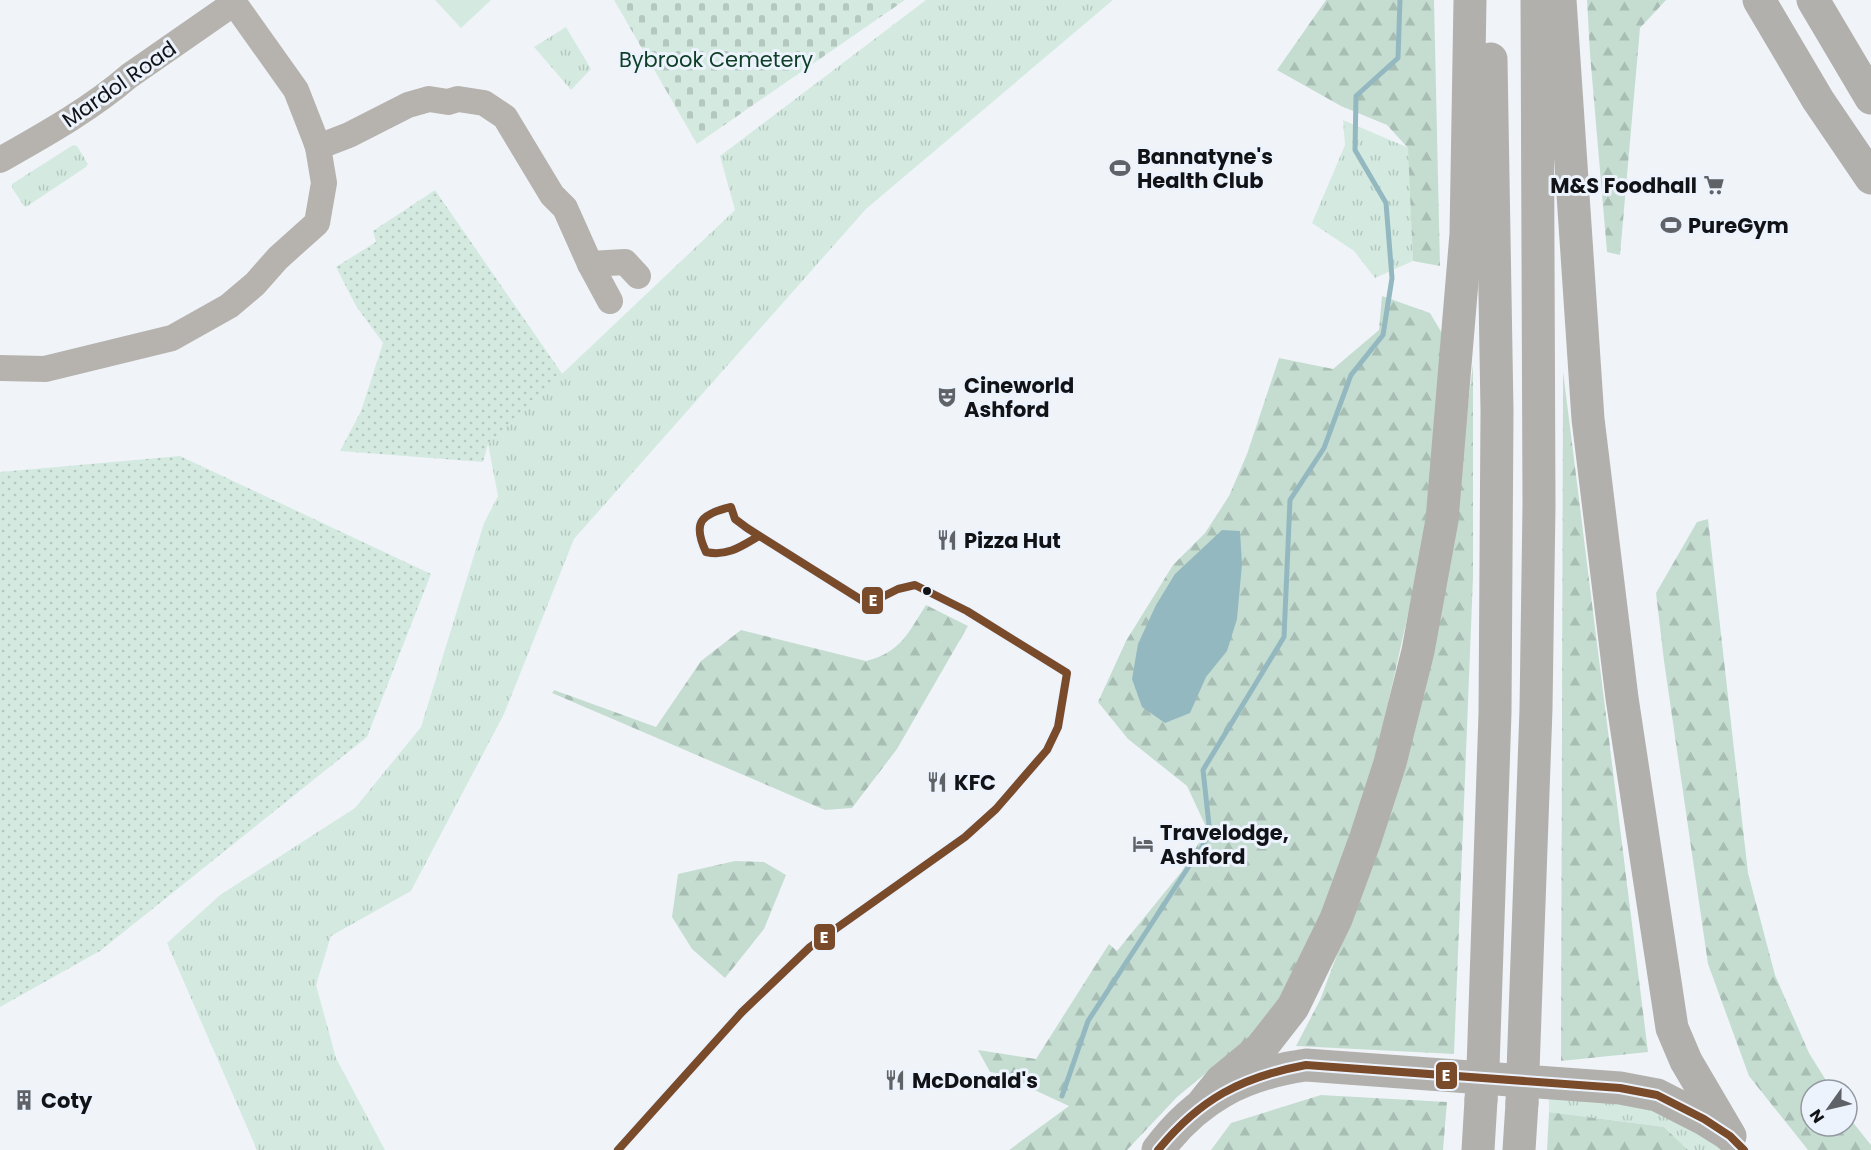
<svg xmlns="http://www.w3.org/2000/svg" width="1871" height="1150" viewBox="0 0 1871 1150" font-family="Poppins,sans-serif">
<style>
.grass{fill:url(#grass-tufts)}
.forest{fill:url(#forest-firs)}
.cemetery{fill:url(#cemetery-stones)}
.park{fill:url(#park-dots)}
.garden{fill:#d4eae0}
.water{fill:#94b8c0}
.lines{fill:none;stroke-linecap:round;stroke-linejoin:round}
.stream{stroke:#94b8c0;stroke-width:5}
.minor{stroke:#b6b3af;stroke-width:26}
.highway{stroke:#b2b0ad;stroke-width:33}
.highway-bridge{stroke:#b2b0ad;stroke-width:33}
.bus-1-casing{stroke:#ecf3fd;stroke-width:12}
.bus-1{stroke:#7a4b2a;stroke-width:8}
.bus-dot{fill:#111317;stroke:#ecf3fd;stroke-width:2}
.labels{text-anchor:middle;dominant-baseline:central;stroke-width:6;stroke-linejoin:round;paint-order:stroke}
.park-label{font-size:21px;fill:#0d3e26;stroke:#ecf3fd}
.street-label{font-size:21px;fill:#111317;stroke:#ecf3fd}
.poi-label{font-size:21px;font-weight:bold;fill:#111317;stroke:#ecf3fd;text-anchor:start}
.line-badge{stroke:#ecf3fd;stroke-width:2}
.badge-label{font-size:16px;text-anchor:middle;font-weight:bold;fill:#fff}
</style>
<defs>
<pattern id="grass-tufts" width="24" height="20" patternUnits="userSpaceOnUse" patternTransform="scale(1.5)"><rect width="24" height="20" fill="#d4eae0"/><path d="M3 7l-1-3M5 7V3M7 7l1-3M15 17l-1-3M17 17v-4M19 17l1-3" fill="none" stroke="#b5c8bf"/></pattern>
<pattern id="forest-firs" width="22" height="20" patternUnits="userSpaceOnUse" patternTransform="scale(1.5)"><rect width="22" height="20" fill="#c5ddd1"/><path d="M5 1l3.5 6h-7zM16 11l3.5 6h-7z" fill="#a8bdb3"/></pattern>
<pattern id="cemetery-stones" width="16" height="16" patternUnits="userSpaceOnUse" patternTransform="scale(1.5)"><rect width="16" height="16" fill="#d4eae0"/><path d="M2 7V4a2 2 0 0 1 4 0v3zM10 15v-3a2 2 0 0 1 4 0v3z" fill="#b5c8bf"/></pattern>
<pattern id="park-dots" width="8" height="8" patternUnits="userSpaceOnUse" patternTransform="scale(1.5)"><rect width="8" height="8" fill="#d4eae0"/><path d="M2 2h.1M6 6h.1" fill="none" stroke="#b5c8bf" stroke-width="1.8" stroke-linecap="round"/></pattern>
</defs>
<rect width="100%" height="100%" fill="#f0f4f9"/>
<g class="grass">
<polygon points="926,0 1113,0 866,209 574,539 504,714 411,891 331,936 316,985 336,1058 385,1150 257,1150 167,943 220,895 355,808 421,727 484,523 498,496 488,444 735,210 720,156"/>
<polygon points="566,27 591,69 571,90 534,47"/>
<polygon points="1343,120 1409,148 1413,261 1375,278 1354,251 1312,223 1345,145"/>
<polygon points="73,145 77,146 88,164 86,167 26,207 24,206 12,188 12,184"/>
<path d="M1549 1099C1584 1100 1620 1100 1654 1111 1679 1119 1700 1135 1722 1150H1688L1664 1127 1549 1112Z"/>
</g>
<g class="forest">
<polygon points="1326,0 1434,0 1440,266 1413,261 1408,148 1387,125 1341,106 1277,70"/>
<polygon points="1587,0 1666,0 1640,28 1620,255 1607,252 1590,54"/>
<polygon points="1382,296 1430,313 1449,345 1430,516 1374,766 1331,892 1292,982 1261,1028 1177,1097 1127,1150 1009,1150 1069,1106 1030,1088 1013,1076 990,1072 978,1050 1036,1059 1109,944 1117,951 1182,871 1207,829 1187,786 1128,739 1098,702 1126,641 1173,565 1205,533 1229,496 1247,454 1279,358 1333,369 1379,330"/>
<polygon points="1473,364 1473,577 1454,1054 1296,1046 1320,1000 1387,822 1453,526"/>
<polygon points="1563,371 1648,1052 1561,1061"/>
<polygon points="1708,519 1748,873 1775,975 1809,1053 1832,1090 1811,1090 1811,1126 1847,1126 1847,1115 1871,1145 1871,1150 1808,1150 1749,1076 1708,964 1664,661 1656,593 1697,522"/>
<path d="M926 605 968 626 897 749 852 808 825 810 552 693 554 690 656 727 701 661 741 630 866 661C901 652 908 633 926 605Z"/>
<polygon points="735,861 764,862 786,875 764,929 725,978 692,949 672,917 678,874"/>
<polygon points="1321,1095 1447,1102 1443,1150 1211,1150 1231,1123"/>
<polygon points="1549,1112 1664,1127 1688,1150 1547,1150"/>
</g>
<polygon class="cemetery" points="614,0 905,0 697,144"/>
<g class="park">
<polygon points="435,190 563,375 488,444 483,462 340,451 361,411 383,343 356,306 336,267 376,242 373,231"/>
<polygon points="180,456 431,574 367,737 100,951 0,1007 0,472"/>
</g>
<polygon class="garden" points="435,0 491,0 461,28"/>
<polygon class="water" points="1222,530 1240,531 1242,564 1237,619 1227,651 1206,677 1190,713 1165,723 1142,707 1132,679 1138,644 1156,605 1175,574"/>
<g class="lines">
<polyline class="stream" points="1062,1096 1088,1021 1210,834 1203,770 1284,637 1290,500 1324,448 1351,375 1383,335 1392,278 1386,203 1355,150 1356,96 1398,58 1400,0"/>
<g class="minor">
<polyline points="318,147 349,135 408,105 429,99 448,102 458,99 484,103 505,117 552,195 565,208 590,264 610,301"/>
<path d="M0 160C44 135 91 109 129 76L234 3"/>
<polyline points="590,264 625,262 638,276"/>
<polyline points="0,368 45,369 172,338 229,306 255,284 278,258 317,223 324,183 318,147 314,136 296,90 232,0"/>
</g>
<g class="highway">
<polyline points="1560,0 1588,419 1622,698 1672,1028 1686,1061 1730,1136"/>
<polyline points="1759,0 1818,100 1871,178"/>
<polyline points="1813,0 1871,98"/>
<polyline points="1483,1068 1495,713 1497,411 1491,59"/>
<polyline points="1523,1071 1536,709 1539,505 1537,0"/>
<polyline points="1204,1102 1221,1081 1261,1048 1293,1007 1336,919 1365,840 1390,763 1418,651 1442,520 1466,234 1470,0"/>
<path d="M1158 1150C1197 1098 1242 1074 1306 1065L1620 1088 1657 1095 1704 1119 1728 1134"/>
<polyline points="1478,1150 1481,1100"/>
<polyline points="1519,1150 1522,1103"/>
</g>
<g class="highway-bridge">
<polyline points="1481,1100 1483,1068"/>
<polyline points="1522,1103 1523,1071"/>
</g>
<g class="bus-1-casing">
<g id="bus-1">
<path d="M618 1150 742 1012 810 947 965 837 996 809 1047 750 1058 727 1067 673 967 611 915 585 898 589 876 600 863 601 747 528 735 519 731 507C701 514 692 522 706 552 727 557 742 546 759 536"/>
<path d="M1158 1150C1200 1099 1241 1077 1306 1065L1620 1088 1657 1095 1704 1119 1730 1136 1744 1150"/>
</g>
</g>
<use href="#bus-1" class="bus-1"/>
</g>
<defs>
<g id="stadium-bare" transform="scale(1.62)"><path d="M0-5a6.5 5 0 1 0 0 10a6.5 5 0 1 0 0-10ZM-3.5-1.8h7v3.6h-7Z" fill="#5f6266" stroke="#ecf3fd" stroke-width="2.5" paint-order="stroke"/></g>
<g id="supermarket-bare" transform="scale(1.62)"><path d="M-6-5.5h2.5l.6 2H6L4.5 2H-2.5L-4.4-4H-6ZM-1.5 3.2a1.3 1.3 0 1 0 .1 0ZM3 3.2a1.3 1.3 0 1 0 .1 0Z" fill="#5f6266" stroke="#ecf3fd" stroke-width="2.5" paint-order="stroke"/></g>
<g id="theatre-bare" transform="scale(1.62)"><path d="M-5-5.5Q0-4 5-5.5V0Q5 5 0 6Q-5 5-5 0ZM-3.3-2.5H-1v1.5H-3.3ZM1-2.5H3.3v1.5H1ZM-2.8 1Q0 5.5 2.8 1Z" fill="#5f6266" stroke="#ecf3fd" stroke-width="2.5" paint-order="stroke"/></g>
<g id="restaurant-bare" transform="scale(1.62)"><path d="M-5-6h1v4h1v-4h1v4h1v-4h1v5L-1.5 .5V6h-2V.5L-5-1ZM5-6V6H3V1.5H1.5Q1.5-4 5-6Z" fill="#5f6266" stroke="#ecf3fd" stroke-width="2.5" paint-order="stroke"/></g>
<g id="hotel-bare" transform="scale(1.62)"><path d="M-6-4.5h1.5V1H6V5H4.5V3h-9V5H-6ZM-4 0a1.8 1.8 0 1 1 3.6 0ZM.5 0V-2.5h3Q6-2.5 6 0Z" fill="#5f6266" stroke="#ecf3fd" stroke-width="2.5" paint-order="stroke"/></g>
<g id="building-bare" transform="scale(1.62)"><path d="M-4-6H4V6H1V3H-1V6H-4ZM-2.5-4.3h1.7v1.8h-1.7ZM.8-4.3h1.7v1.8H.8ZM-2.5-1h1.7V.8h-1.7ZM.8-1h1.7V.8H.8Z" fill="#5f6266" stroke="#ecf3fd" stroke-width="2.5" paint-order="stroke"/></g>
</defs>
<g fill-rule="evenodd">
<use href="#stadium-bare" x="1120" y="168"/>
<use href="#supermarket-bare" x="1714" y="185"/>
<use href="#stadium-bare" x="1671" y="225"/>
<use href="#theatre-bare" x="947" y="397"/>
<use href="#restaurant-bare" x="947" y="540"/>
<use href="#restaurant-bare" x="937" y="782"/>
<use href="#hotel-bare" x="1143" y="844"/>
<use href="#restaurant-bare" x="895" y="1080"/>
<use href="#building-bare" x="24" y="1100"/>
</g>
<circle class="bus-dot" cx="927" cy="591" r="5"/>
<g class="labels">
<g class="park-label">
<text x="716" y="59">Bybrook Cemetery</text>
</g>
<g class="street-label">
<text transform="translate(119 84) rotate(-35)">Mardol Road</text>
</g>
<g class="poi-label">
<text x="1137" y="156">Bannatyne's<tspan x="1137" dy="24">Health Club</tspan></text>
<text x="1697" y="185" text-anchor="end">M&amp;S Foodhall</text>
<text x="1688" y="225">PureGym</text>
<text x="964" y="385">Cineworld<tspan x="964" dy="24">Ashford</tspan></text>
<text x="964" y="540">Pizza Hut</text>
<text x="954" y="782">KFC</text>
<text x="1160" y="832">Travelodge,<tspan x="1160" dy="24">Ashford</tspan></text>
<text x="912" y="1080">McDonald's</text>
<text x="41" y="1100">Coty</text>
</g>
</g>
<g class="line-badge">
<rect x="861" y="586" width="23" height="29" rx="6" fill="#7a4b2a"/>
<rect x="813" y="923" width="23" height="28" rx="6" fill="#7a4b2a"/>
<rect x="1435" y="1061" width="23" height="29" rx="6" fill="#7a4b2a"/>
</g>
<g class="badge-label">
<text x="873" y="606">E</text>
<text x="824" y="943">E</text>
<text x="1446" y="1081">E</text>
</g>
<g transform="translate(1829 1108) rotate(236)"><circle r="28" fill="#ecf3fd" stroke="#9499a1" stroke-width="1.5"/>
<path d="M0-4.5L10 22L0 15L-10 22Z" fill="#5f6266"/>
<text y="-9" font-size="16" font-weight="bold" text-anchor="middle" fill="#111317">N</text>
</g>
</svg>
